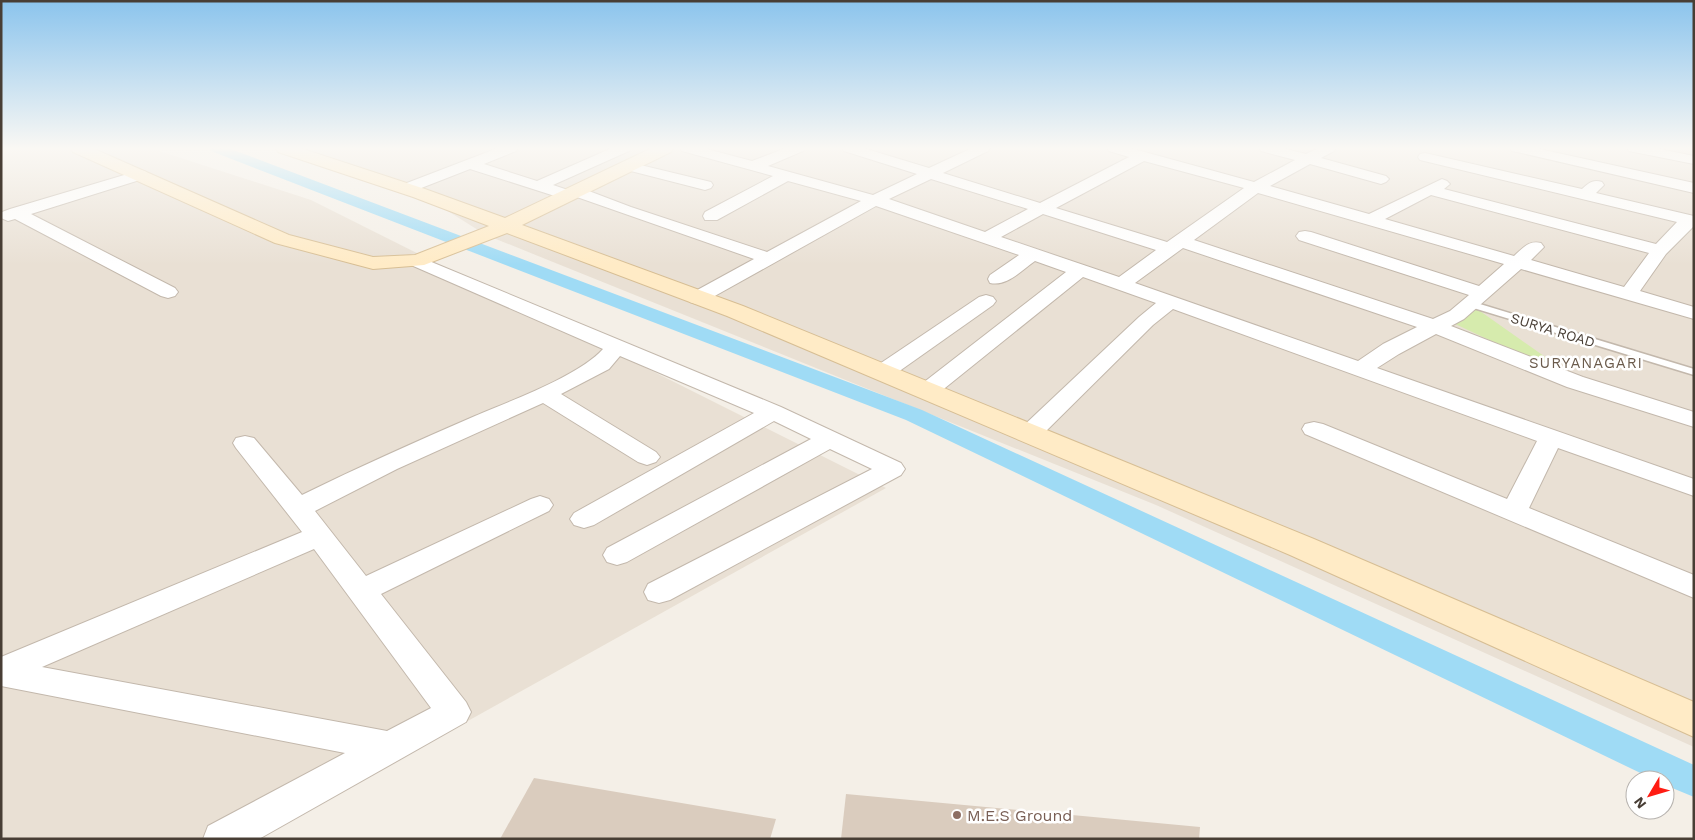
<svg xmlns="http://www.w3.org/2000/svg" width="1695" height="840" viewBox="0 0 1695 840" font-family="'Work Sans',sans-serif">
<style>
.residential{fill:#e9e0d4}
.green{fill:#d6ebad}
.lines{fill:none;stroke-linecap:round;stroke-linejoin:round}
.canal{fill:#9fdbf5;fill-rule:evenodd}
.building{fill:#daccbe}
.lane-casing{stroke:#c3b8ac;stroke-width:3}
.street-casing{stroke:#c3b8ac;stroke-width:2}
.secondary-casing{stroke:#d7be94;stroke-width:2}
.lane{fill:#fff;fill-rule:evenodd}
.street{fill:#fff;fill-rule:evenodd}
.secondary{fill:#ffebc6;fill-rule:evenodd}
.education-dot{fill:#8d6e63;stroke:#fff;stroke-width:2}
.labels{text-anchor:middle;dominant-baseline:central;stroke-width:5;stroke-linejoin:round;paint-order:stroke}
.street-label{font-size:14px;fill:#483e35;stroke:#fff}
.neighbourhood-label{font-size:15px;letter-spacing:1px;fill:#6b5b4c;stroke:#fff}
.near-education-label{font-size:16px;fill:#785e54;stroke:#fff;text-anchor:start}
</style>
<rect width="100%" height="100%" fill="#f4efe7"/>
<g class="residential">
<polygon points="1,148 150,148 311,200 886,488 256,839 1,839"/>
<polygon points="284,148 1694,148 1694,747 1156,505 486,235 419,193"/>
</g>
<polygon class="green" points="1470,304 1585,385 1453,323"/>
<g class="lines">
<polygon class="canal" points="209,148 228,148 922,410 1694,765 1694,797 1665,785 1665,780 1655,780 906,420 211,151"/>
</g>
<g class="building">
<polygon points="534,778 776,819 770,839 500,839"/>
<polygon points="846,794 1200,827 1199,839 841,839"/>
</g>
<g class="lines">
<g class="lane-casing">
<polygon id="lane" points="1470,301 1694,369 1694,375 1467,306 1465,304"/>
</g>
<g class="street-casing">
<g id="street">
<path d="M498 148H518L516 151 484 164 537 181 612 148H631L629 151 553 185 568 190 575 186 581 188 631 207 767 252 861 201 788 181 717 220H705L703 216 705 212 773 176 682 151 680 148H703L752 161 786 148H805L803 151 768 166 873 195 917 174 844 151 842 148H863L929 168 972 148H990L988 151 943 173 1040 203 1129 157 1109 151 1107 148H1130L1254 182 1295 160 1261 151 1259 148H1282L1306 154 1319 148H1336L1334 151 1321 158 1386 176 1389 179 1386 182 1381 184 1310 164 1270 186 1369 214 1442 179 1447 181 1450 184 1444 189 1656 244 1677 222 1420 160 1418 157 1420 154 1425 153 1582 189C1588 184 1592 179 1602 182L1604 185 1596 193 1694 216V226L1666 254 1640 291 1694 307V319L1521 269 1464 319 1451 326 1583 377 1694 412V427L1567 387 1436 334 1399 354 1377 368 1694 479V496L1558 448 1529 508 1694 575V598L1305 434 1302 429 1305 424 1314 422 1323 424 1507 499 1537 441 1173 309 1153 325 1038 439 1029 441 1020 439 1017 434 1020 429 1139 317 1156 303 1083 277 935 396 927 398 919 396 916 391 919 386 1066 272 1035 261C1022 270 1007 287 990 283L988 279 990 275 1019 255 876 206 704 302 697 304 690 302 687 298 690 294 754 259 574 196 567 200 561 198 470 169 411 192H399L397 189 399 186ZM1144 161 1244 188 1167 242 1056 208ZM931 179 1028 209 985 232 889 199ZM1258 193 1504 264 1479 286 1311 232 1305 231 1299 232 1296 236 1299 240 1469 295 1450 311 1433 319 1194 240ZM1431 195 1649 253 1624 287 1531 260 1544 247 1541 243C1529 240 1523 248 1514 256L1385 219ZM1043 214 1156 250 1119 277 1001 237ZM1183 248 1417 327 1383 344 1358 361 1135 283Z"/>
<polygon points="1510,148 1535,148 1694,183 1694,193 1517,152 1512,151"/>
<polygon points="1627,148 1655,148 1694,156 1694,164 1629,151"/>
<polygon points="628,162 711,182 713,185 711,188 705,190 623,169 621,166 623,163"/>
<polygon points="141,170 146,172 149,175 146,178 31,214 175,288 178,292 175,296 168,298 161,296 15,219 8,221 1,218 2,212 10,209"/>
<path d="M417 256 781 407 901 463 905 469 901 475 670 600 659 603 648 600 644 592 648 584 872 469 830 449 627 562 617 565 607 562 603 555 607 548 811 439 774 421 594 525 584 528 574 525 570 519 574 513 754 413 620 356 609 369 561 394 656 452 660 457 656 462 647 465 638 462 543 403 397 469 315 511 366 576 531 499 540 496 549 499 553 505 549 511 381 594 466 702 471 712 466 722 259 839H203L208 826 345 753 1 686V657L302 532 236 448 233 443 236 438 245 436 254 438 302 495C359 467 417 441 475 416 510 401 579 376 603 349L411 265 408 261 411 257ZM314 549 431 708 387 731 42 667Z"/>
<polygon points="986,295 993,297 996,301 993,305 891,377 883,379 875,377 872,372 875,367 979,297"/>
</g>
</g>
<g class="secondary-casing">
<polygon id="secondary" points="71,148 92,148 289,235 373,257 415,255 489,226 413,197 278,152 276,148 300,148 425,189 505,218 652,148 673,148 671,152 522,225 743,306 1314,539 1694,702 1694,737 1290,555 727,316 507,233 424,265 373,269 275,243 73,152"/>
</g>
<use href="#lane" class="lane"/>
<use href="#street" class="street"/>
<use href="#secondary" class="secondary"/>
</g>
<linearGradient id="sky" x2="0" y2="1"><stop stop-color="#8bc4ed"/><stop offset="0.56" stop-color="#faf8f4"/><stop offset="1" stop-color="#faf8f4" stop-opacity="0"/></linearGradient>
<rect width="1695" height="265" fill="url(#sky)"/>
<circle class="education-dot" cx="957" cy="815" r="5"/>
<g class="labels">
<g class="street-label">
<text transform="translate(1553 330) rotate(17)">SURYA ROAD</text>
</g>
<g class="neighbourhood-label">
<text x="1586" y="363">SURYANAGARI</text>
</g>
<g class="near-education-label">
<text x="967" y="815">M.E.S Ground</text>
</g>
</g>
<rect width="1695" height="840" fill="none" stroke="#483e35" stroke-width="5"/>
<g transform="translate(1650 795) rotate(232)"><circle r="24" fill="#ffffff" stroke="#b6b2ae"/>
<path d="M0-4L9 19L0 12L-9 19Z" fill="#ff1c13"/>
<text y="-8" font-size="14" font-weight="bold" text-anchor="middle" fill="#483e35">N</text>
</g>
</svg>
